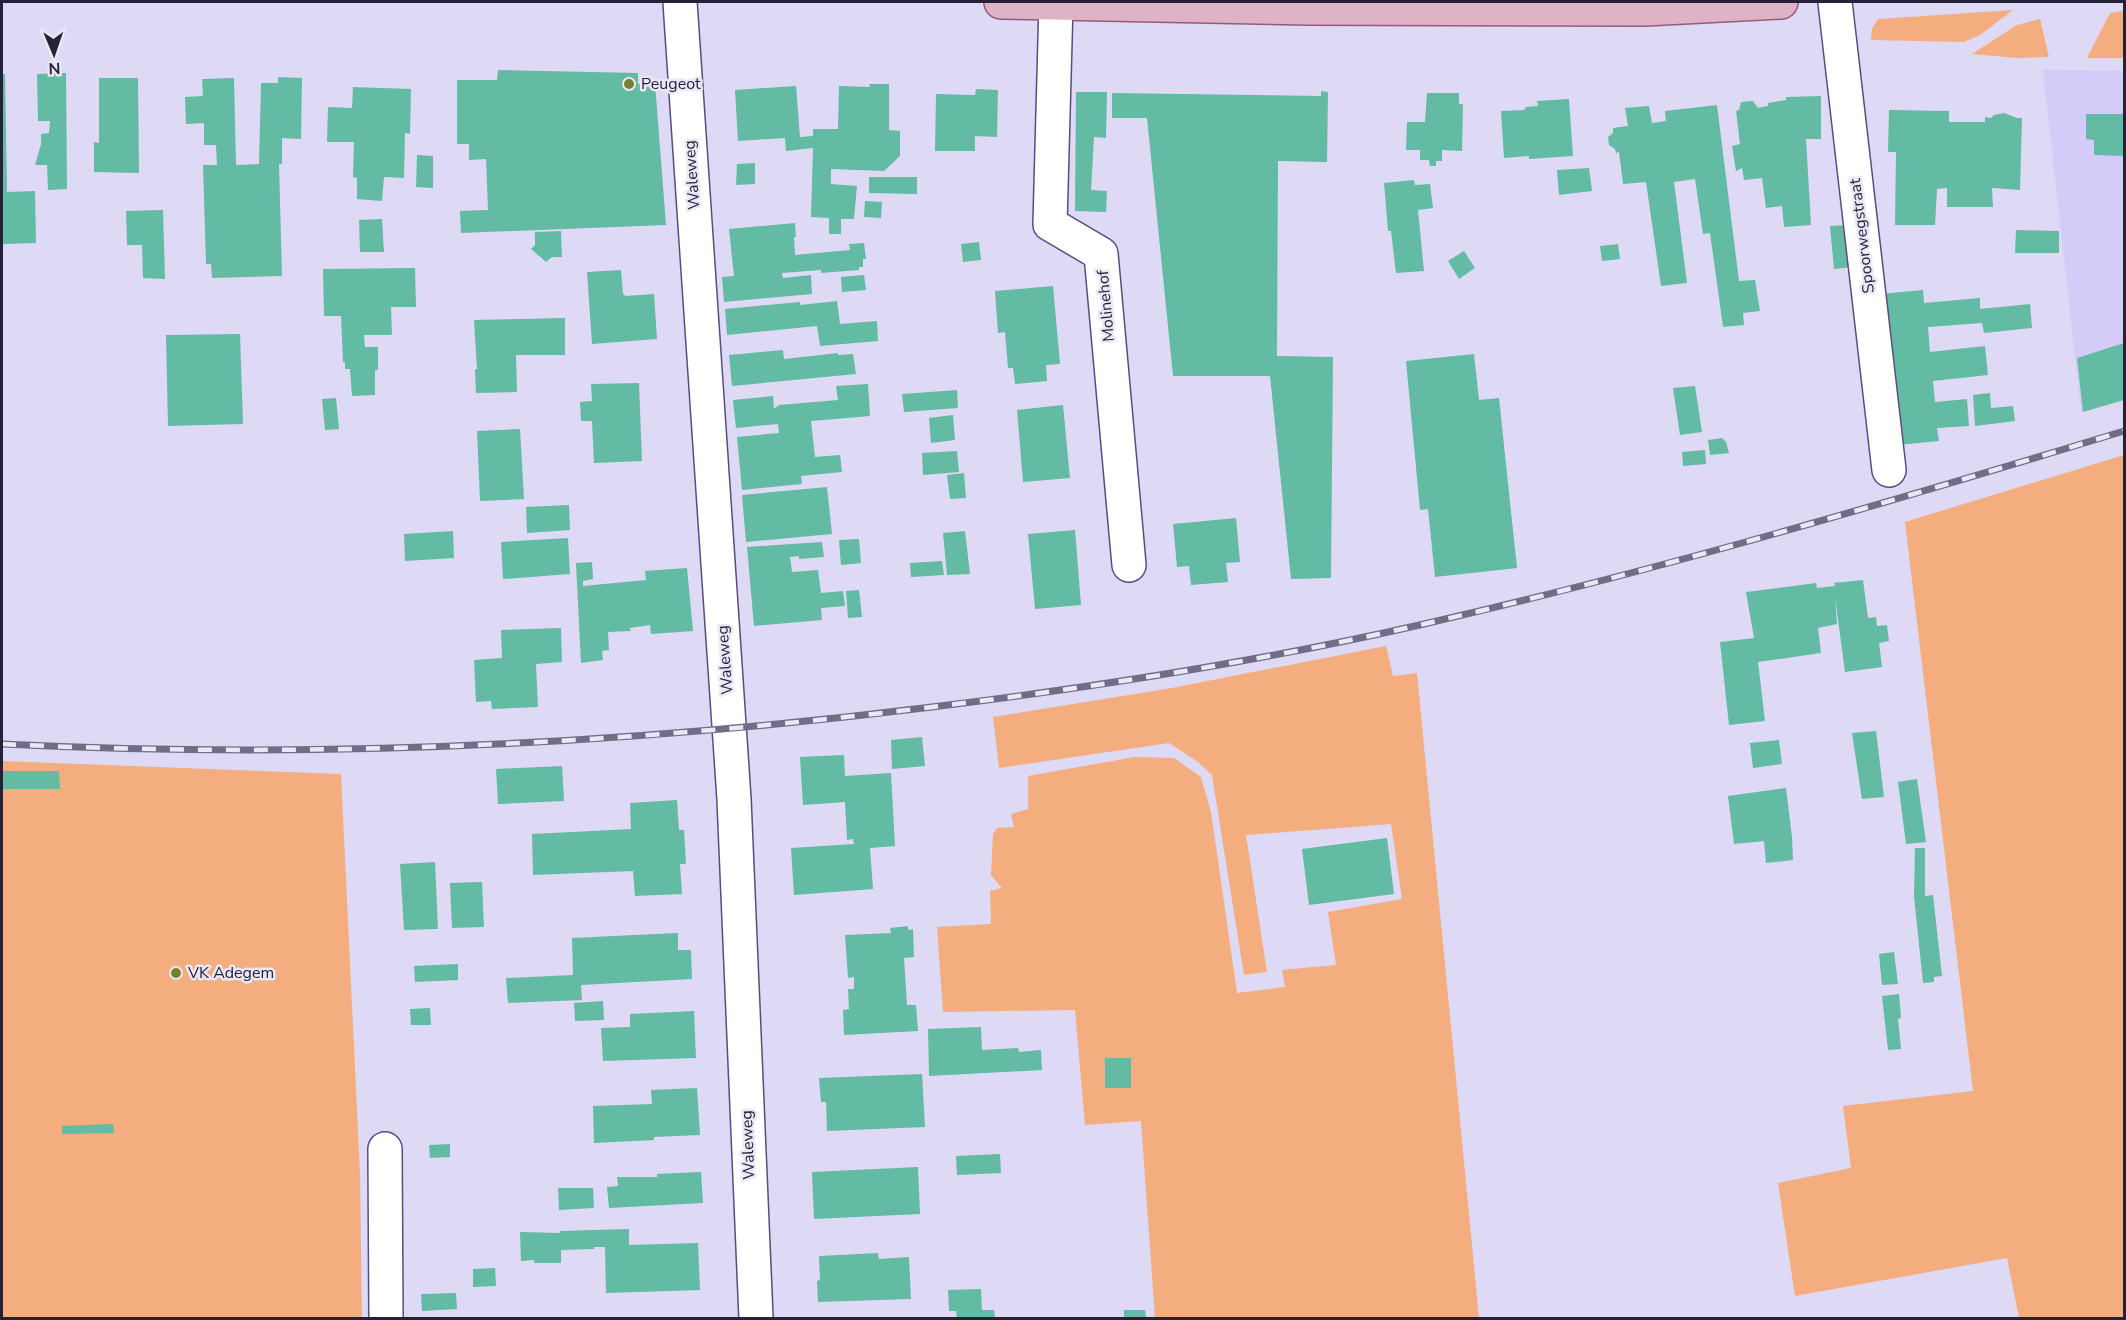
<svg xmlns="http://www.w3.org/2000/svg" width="2126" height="1320" viewBox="0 0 2126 1320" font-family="'Nunito Sans',sans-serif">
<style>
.built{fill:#d4cbf8}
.green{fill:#f3ad7e}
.building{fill:#63bba3}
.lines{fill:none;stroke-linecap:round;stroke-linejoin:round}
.street-casing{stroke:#5a4b85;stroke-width:36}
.primary-casing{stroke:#925d7b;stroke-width:36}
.street{stroke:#fff;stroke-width:33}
.primary{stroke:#e0b2c5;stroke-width:33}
.rail-casing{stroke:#726d87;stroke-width:7}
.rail{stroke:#ebe8f6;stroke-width:4.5;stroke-dasharray:14;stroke-linecap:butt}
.poi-dot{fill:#79802c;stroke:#ebe8f6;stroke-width:2}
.labels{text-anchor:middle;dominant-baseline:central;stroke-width:5;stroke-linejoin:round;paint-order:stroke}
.poi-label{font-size:16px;fill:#262039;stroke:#ebe8f6;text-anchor:start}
.street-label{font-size:16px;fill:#262039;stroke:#ebe8f6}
</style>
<rect width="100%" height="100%" fill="#ded9f4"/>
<polygon class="built" points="2043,70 2124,71 2124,398 2081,411"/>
<g class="green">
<polygon points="2013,10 1980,35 1964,42 1871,40 1872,29 1878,19"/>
<polygon points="2124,11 2124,58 2087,58 2110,13"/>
<polygon points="2040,19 2049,57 2017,58 1972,54 2017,25"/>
<polygon points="2124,455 2124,1318 2019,1318 2007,1258 1795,1296 1778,1183 1851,1168 1843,1106 1973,1091 1905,522"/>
<polygon points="1386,646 1393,676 1417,673 1479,1318 1155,1318 1141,1121 1085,1125 1075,1010 943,1012 937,927 991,924 990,891 1002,888 991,875 993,834 997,828 1014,827 1011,814 1028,809 1028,776 1135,757 1174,758 1201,777 1211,812 1237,993 1285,987 1282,970 1336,965 1328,912 1402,899 1391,824 1246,835 1267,972 1244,975 1212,775 1198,762 1169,743 999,768 993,717 1172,688"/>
<polygon points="2,761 341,774 360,1173 362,1318 2,1318"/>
</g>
<g class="building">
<polygon points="498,70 638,73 638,84 655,83 666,225 461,233 460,211 488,210 486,159 469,160 469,144 457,144 457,80 497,80"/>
<polygon points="66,73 67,189 48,190 47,165 35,165 41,144 41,134 49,133 50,121 38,121 37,74"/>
<polygon points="2,74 5,74 7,192 35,191 36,243 2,244"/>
<polygon points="278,77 302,78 301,139 282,138 282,164 279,164 282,276 212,278 211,264 206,264 203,165 217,165 216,145 204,145 204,123 186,124 185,97 203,96 202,79 234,78 236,165 259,164 261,83 278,83"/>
<polygon points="99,78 138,78 139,173 94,172 94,142 99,143"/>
<polygon points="869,84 889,84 889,130 900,131 900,156 884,171 831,169 831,184 857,186 854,219 841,219 841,234 829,234 829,218 811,217 813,148 786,151 785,138 738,141 735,90 796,86 800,137 813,136 813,129 838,129 839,86 870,87"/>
<polygon points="353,87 411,89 410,134 405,133 404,178 384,177 382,201 357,199 357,178 353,177 354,142 327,142 328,107 352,108"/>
<polygon points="976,89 998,90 997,137 975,136 975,151 935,151 936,94 975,95"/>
<polygon points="1321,91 1328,92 1327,162 1278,161 1277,356 1333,357 1331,578 1291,579 1270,376 1173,376 1147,118 1112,118 1112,93 1321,96"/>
<polygon points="1076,92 1107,92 1106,138 1094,137 1091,190 1107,191 1106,212 1075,211"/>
<polygon points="1427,93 1459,93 1459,104 1463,104 1462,151 1442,150 1442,161 1436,161 1436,166 1430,166 1429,160 1420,160 1420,150 1406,150 1407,122 1425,122"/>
<polygon points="1821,96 1821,139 1806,139 1811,225 1784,227 1782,206 1766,208 1762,178 1744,180 1742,168 1736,171 1732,146 1740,144 1736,111 1739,110 1741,102 1753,101 1758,108 1768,106 1768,103 1786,100 1786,97"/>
<polygon points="1569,99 1573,156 1529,159 1529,156 1504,158 1501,111 1524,110 1526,107 1538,106 1537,101"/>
<polygon points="1717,105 1739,281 1755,280 1760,311 1743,313 1744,325 1723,327 1710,233 1703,234 1695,179 1674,182 1687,283 1661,286 1646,182 1623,184 1619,152 1616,153 1615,149 1609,145 1608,137 1613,133 1613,128 1628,126 1625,108 1649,106 1652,123 1666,121 1665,111"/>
<polygon points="1889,110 1949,111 1949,122 1985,122 1985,117 1991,118 1994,115 2004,113 2017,118 2022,118 2020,190 1992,188 1993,207 1947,207 1947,188 1937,189 1935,225 1895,225 1896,152 1888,152"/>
<polygon points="2086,114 2124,114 2124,156 2094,155 2094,140 2086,139"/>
<polygon points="417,155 433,156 433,188 416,187"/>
<polygon points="755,163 755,184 736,185 737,164"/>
<polygon points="1589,168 1592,191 1559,195 1557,170"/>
<polygon points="869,177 917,177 917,194 869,193"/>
<polygon points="1414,180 1415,185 1430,184 1433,208 1418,210 1424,271 1396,273 1391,231 1388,231 1384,183"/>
<polygon points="865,201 882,202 881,218 864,217"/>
<polygon points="163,210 165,279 143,278 142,245 127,245 126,211"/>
<polygon points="382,219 384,252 360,252 359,220"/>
<polygon points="795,223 796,237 794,237 795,255 850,250 849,244 864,243 866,259 863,259 863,267 859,267 859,270 821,273 821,270 782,273 783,278 811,275 812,294 724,302 722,277 734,276 729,229"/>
<polygon points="1848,225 1852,267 1834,269 1830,226"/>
<polygon points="2016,230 2059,231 2059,253 2015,253"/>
<polygon points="561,231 562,257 552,257 546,262 531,249 535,245 535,232"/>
<polygon points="979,242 981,260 963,262 961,244"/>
<polygon points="1618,244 1620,259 1602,261 1600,246"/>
<polygon points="1464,251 1475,268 1459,279 1448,261"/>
<polygon points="415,268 416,307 391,307 392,335 364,335 365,347 378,347 378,370 375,370 375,395 352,396 350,369 345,369 345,362 343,362 341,316 324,316 323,269"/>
<polygon points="621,270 623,294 626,296 654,294 657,339 592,344 587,272"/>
<polygon points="864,275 866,290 842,292 841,277"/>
<polygon points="1053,286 1060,364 1046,365 1047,381 1015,384 1013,368 1008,368 1005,332 998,333 995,291"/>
<polygon points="1923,290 1924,303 1980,298 1980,309 2030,304 2032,328 1984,333 1982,323 1928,327 1930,352 1985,346 1988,375 1933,381 1935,402 1967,399 1969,426 1937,428 1939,441 1898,445 1881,294"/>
<polygon points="837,301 840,324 877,321 878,341 820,346 817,326 727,335 725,309 800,302 800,305"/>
<polygon points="565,318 565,355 516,355 517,392 476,393 475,369 477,369 474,320"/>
<polygon points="240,334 243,424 168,426 166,335"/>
<polygon points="2124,343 2124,400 2083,412 2077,358"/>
<polygon points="783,350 784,359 838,353 838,355 853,354 856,374 732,386 729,355"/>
<polygon points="1474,354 1479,400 1499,398 1517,568 1435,577 1428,509 1420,510 1406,361"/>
<polygon points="639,383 642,461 594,463 592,421 581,421 580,402 592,401 591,384"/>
<polygon points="868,384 870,416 811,421 815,457 840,455 842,472 801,476 802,484 742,490 737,437 779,433 778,424 736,428 733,400 773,396 774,409 779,405 838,400 836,386"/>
<polygon points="1695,386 1702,432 1680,435 1673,388"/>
<polygon points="957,390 958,408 904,412 902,394"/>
<polygon points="1990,393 1991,408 2013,406 2015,421 1975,426 1973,395"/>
<polygon points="336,398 339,429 325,430 322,399"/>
<polygon points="1063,405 1070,478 1023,482 1017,410"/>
<polygon points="953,415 955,440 931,443 929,418"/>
<polygon points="520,429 524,499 480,501 477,431"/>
<polygon points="1722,438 1726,442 1729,453 1710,455 1708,440"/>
<polygon points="1705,450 1706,464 1683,466 1682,452"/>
<polygon points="957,451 959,472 923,475 922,453"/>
<polygon points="964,473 966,498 950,499 947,475"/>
<polygon points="827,487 832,534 746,542 742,495"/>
<polygon points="569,505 570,530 527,533 526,507"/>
<polygon points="1236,518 1240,562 1226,563 1228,582 1191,585 1189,566 1177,567 1173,524"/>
<polygon points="1075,530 1081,605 1035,609 1028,534"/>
<polygon points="453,531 454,558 405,561 404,534"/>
<polygon points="965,531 970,574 947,575 943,533"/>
<polygon points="568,538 570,574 503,579 501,542"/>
<polygon points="859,539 861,563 841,565 839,540"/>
<polygon points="822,542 824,557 799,559 799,556 790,557 792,572 818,570 821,593 843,591 845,606 821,608 822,620 754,626 747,547"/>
<polygon points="942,561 944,575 911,577 910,563"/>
<polygon points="592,562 593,579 583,581 583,586 646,580 645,571 687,568 693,631 651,634 650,625 630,628 631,631 608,632 609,650 602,651 603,660 581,663 576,563"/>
<polygon points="1863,580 1868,618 1876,617 1877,626 1887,625 1889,641 1879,643 1882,667 1845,672 1835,597 1837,624 1818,628 1821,653 1758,662 1765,721 1729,725 1720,642 1754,638 1746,592 1816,583 1817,588 1835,586 1834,583"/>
<polygon points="859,590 862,617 848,618 846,591"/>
<polygon points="561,628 562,662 536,664 538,707 492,709 491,701 476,702 474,660 502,658 501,630"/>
<polygon points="1876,731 1884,797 1862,799 1852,733"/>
<polygon points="922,737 925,766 892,769 891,740"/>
<polygon points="1779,740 1782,764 1753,768 1750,743"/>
<polygon points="844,755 845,776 891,773 895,846 870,848 873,889 794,895 791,848 854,844 853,839 847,840 845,802 803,805 800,757"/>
<polygon points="562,766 564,801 498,804 496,769"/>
<polygon points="2,771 59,771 60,789 2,789"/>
<polygon points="1917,779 1926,842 1906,844 1898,782"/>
<polygon points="1786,788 1792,837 1793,860 1766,863 1764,841 1734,844 1728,796"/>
<polygon points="677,800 679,830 684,830 686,864 680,864 682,894 635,896 633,871 533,875 532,834 631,829 630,803"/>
<polygon points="1387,838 1394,894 1309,905 1302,849"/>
<polygon points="1915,848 1925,848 1925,896 1933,895 1942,976 1934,977 1934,982 1923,983 1914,896"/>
<polygon points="435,862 438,929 404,930 400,864"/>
<polygon points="482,882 484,927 452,928 450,883"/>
<polygon points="908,926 908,930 913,929 914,957 904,958 907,1005 916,1005 918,1031 844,1035 843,1010 849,1009 848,989 854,989 854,977 848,978 845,935 891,933 890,928"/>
<polygon points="678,933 678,950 691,950 692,979 581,985 582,1000 508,1003 506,978 573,975 572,938"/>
<polygon points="1894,952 1898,984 1882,985 1879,954"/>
<polygon points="458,964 458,980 415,982 414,966"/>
<polygon points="1899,994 1901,1018 1898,1019 1901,1049 1888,1050 1882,996"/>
<polygon points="603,1001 604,1020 575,1021 574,1003"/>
<polygon points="430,1008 431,1025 411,1025 410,1009"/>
<polygon points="694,1011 696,1058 603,1061 601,1028 630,1027 630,1014"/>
<polygon points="981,1027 982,1050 1018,1048 1019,1052 1041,1050 1042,1070 929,1076 928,1029"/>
<rect x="1105" y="1058" width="26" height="30"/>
<polygon points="922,1074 925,1127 827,1131 826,1102 821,1102 819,1078"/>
<polygon points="697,1088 700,1135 654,1137 654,1140 594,1143 593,1106 652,1104 651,1090"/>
<polygon points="113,1124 114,1133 62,1134 62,1126"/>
<polygon points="450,1144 450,1157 430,1158 429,1145"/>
<polygon points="1000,1154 1001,1173 957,1175 956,1156"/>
<polygon points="918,1167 920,1214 814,1219 812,1172"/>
<polygon points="701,1172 703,1203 609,1208 607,1187 618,1186 617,1177 657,1177 657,1174"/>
<polygon points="558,1188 593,1188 594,1208 559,1210"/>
<polygon points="629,1229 629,1245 698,1243 700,1290 606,1293 605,1247 594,1247 594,1249 561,1250 561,1263 534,1263 534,1260 521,1261 520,1232 560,1233 560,1231"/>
<polygon points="878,1253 879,1259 909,1257 911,1299 818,1302 817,1281 820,1280 819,1256"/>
<polygon points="495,1268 496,1286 473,1287 473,1269"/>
<polygon points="981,1289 982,1310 994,1310 995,1318 957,1318 956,1311 949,1311 948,1290"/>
<polygon points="456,1293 457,1309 422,1311 421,1294"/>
<polygon points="1124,1310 1145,1310 1146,1318 1124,1318"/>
</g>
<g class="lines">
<g class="street-casing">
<g id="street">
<polyline points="680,2 734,799 756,1318"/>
<polyline points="1835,2 1889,470"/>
<polyline points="1056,3 1050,224 1101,254 1129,565"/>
<polyline points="385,1149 386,1318"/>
</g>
</g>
<g class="primary-casing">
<polyline id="primary" points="1001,2 1308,8 1645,9 1781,2"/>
</g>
<use href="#street" class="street"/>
<use href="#primary" class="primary"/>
<g class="rail-casing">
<path id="rail" d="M2 744C312 759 624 745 932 707 1097 687 1262 661 1424 624 1660 570 1893 501 2124 431"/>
</g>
<use href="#rail" class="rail"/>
</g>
<g class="poi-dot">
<circle cx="629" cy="84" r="6"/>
<circle cx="176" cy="973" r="6"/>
</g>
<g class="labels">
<g class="poi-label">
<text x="641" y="84">Peugeot</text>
<text x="188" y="973">VK Adegem</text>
</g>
<g class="street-label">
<text transform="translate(692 175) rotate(-94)">Waleweg</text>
<text transform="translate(1862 236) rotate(-97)">Spoorwegstraat</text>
<text transform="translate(1106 306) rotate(-95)">Molinehof</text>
<text transform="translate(725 660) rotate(-94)">Waleweg</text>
<text transform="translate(748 1145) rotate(-92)">Waleweg</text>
</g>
</g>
<rect width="2126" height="1320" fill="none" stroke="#262039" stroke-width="6"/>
<g transform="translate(54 54) rotate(178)" stroke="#ebe8f6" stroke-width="4.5" paint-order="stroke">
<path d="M0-4.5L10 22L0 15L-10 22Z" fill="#262039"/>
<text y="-9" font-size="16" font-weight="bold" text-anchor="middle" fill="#262039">N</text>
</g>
</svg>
